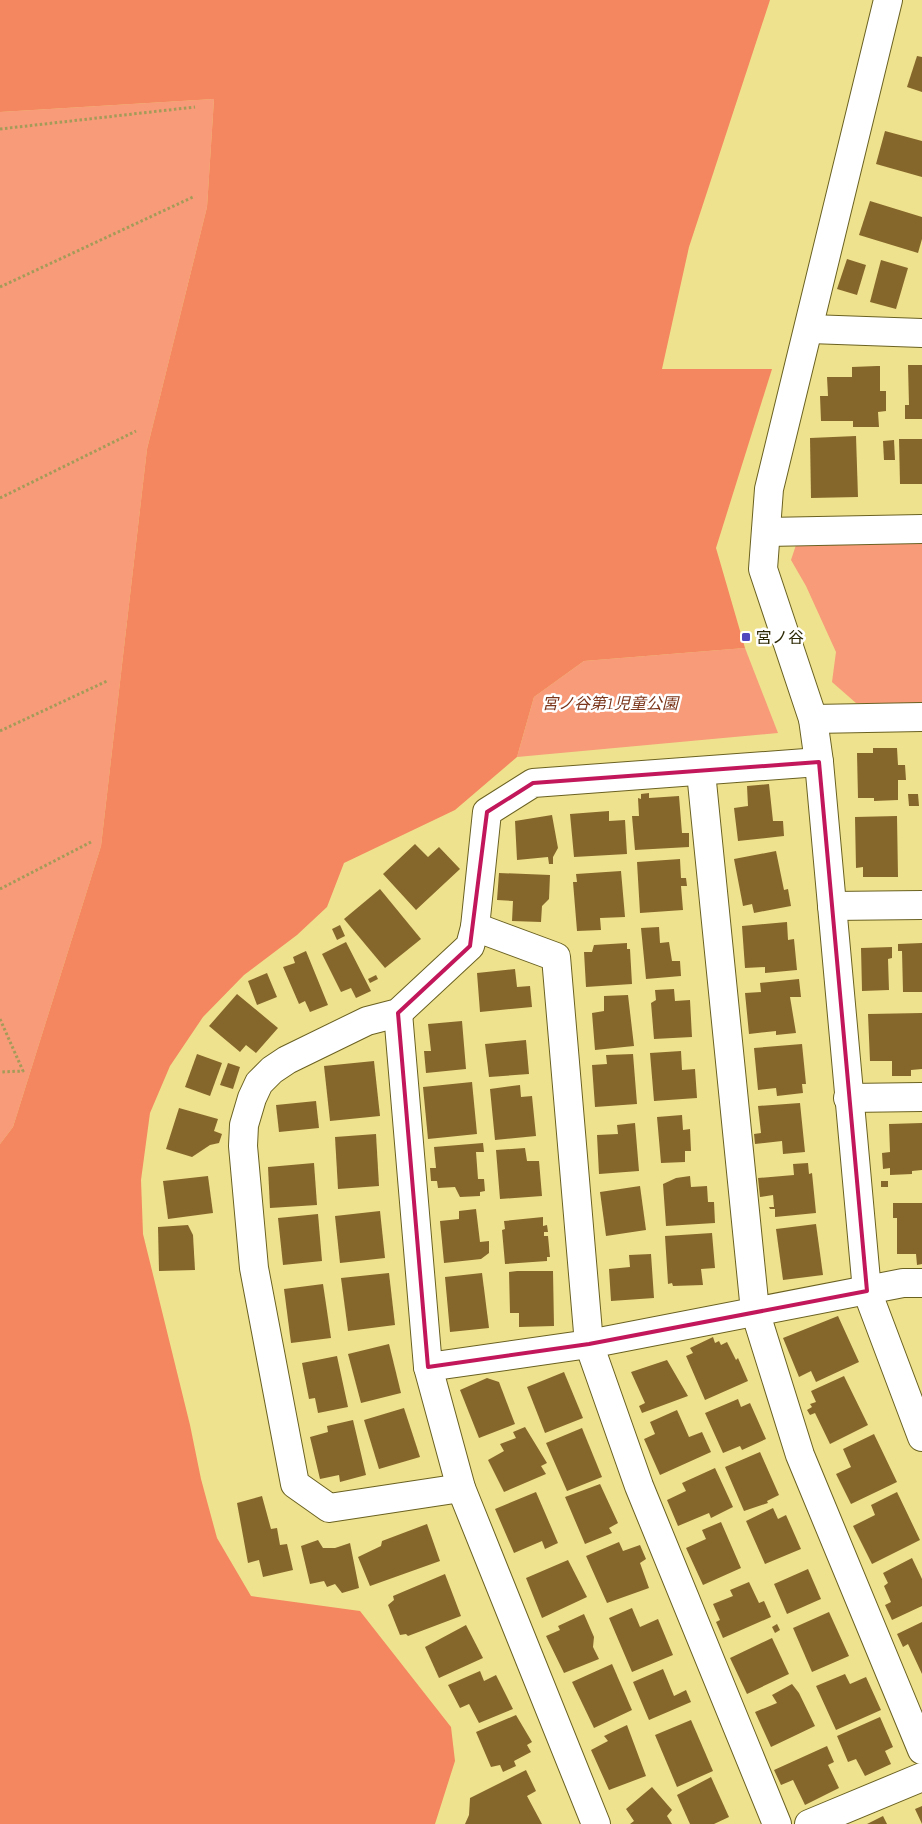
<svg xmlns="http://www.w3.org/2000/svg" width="922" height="1824" viewBox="0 0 922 1824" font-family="'Source Serif 4','Noto Sans JP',serif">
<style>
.green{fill:#f79b79}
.forest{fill:#f4875f}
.building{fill:#86672b}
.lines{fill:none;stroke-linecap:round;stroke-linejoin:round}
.minor-casing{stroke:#6a6121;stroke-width:30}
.tertiary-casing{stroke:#6a6121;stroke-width:30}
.path{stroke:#a59b59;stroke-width:3;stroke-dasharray:2.5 2.5;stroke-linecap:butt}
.minor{stroke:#fff;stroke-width:28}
.tertiary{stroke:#fff;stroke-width:28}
.marked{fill:none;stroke:#c2185b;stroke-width:4;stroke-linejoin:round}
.poi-dot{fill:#5047be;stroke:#fff;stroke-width:2}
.labels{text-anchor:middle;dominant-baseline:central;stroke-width:5;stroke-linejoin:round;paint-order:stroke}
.poi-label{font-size:16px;fill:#2d2804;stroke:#fff;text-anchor:start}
.park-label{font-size:16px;font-style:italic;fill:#7a351a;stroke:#fff}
</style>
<rect width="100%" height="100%" fill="#efe28e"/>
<g class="green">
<polygon points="214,99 207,207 147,449 101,846 13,1127 0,1144 0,112"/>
<polygon points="797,542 922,542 922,703 856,703 832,682 836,652 806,586 791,560"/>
<polygon points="745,648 778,733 517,757 534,697 584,661"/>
</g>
<polygon class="forest" points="0,0 770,0 689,247 662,369 772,369 716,548 745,648 584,661 534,697 517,757 455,810 344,863 327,907 297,935 244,975 203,1017 170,1066 150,1113 141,1180 143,1234 190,1425 201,1479 217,1538 251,1596 360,1611 451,1727 455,1761 435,1824 0,1824 0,1144 13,1127 101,846 147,449 207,207 214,99 0,112"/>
<g class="building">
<polygon points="917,56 922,57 922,92 907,87"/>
<polygon points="885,131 922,141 922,177 876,164"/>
<polygon points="870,201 922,217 922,239 918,253 859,235"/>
<polygon points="847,259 866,265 857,295 837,289"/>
<polygon points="881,260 908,268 896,309 870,302"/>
<polygon points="908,365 922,365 922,419 905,419 905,405 909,405"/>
<polygon points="877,366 880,366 880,391 886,391 886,411 878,412 879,427 853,427 853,421 821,421 820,396 828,396 827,377 852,377 852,367"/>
<polygon points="856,436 858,497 811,498 810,438"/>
<polygon points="899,439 922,439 922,484 900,484"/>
<polygon points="894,440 895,460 884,460 883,441"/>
<polygon points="873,748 897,748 898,765 905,765 906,780 898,780 898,800 874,801 874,798 858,798 857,753 873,753"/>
<polygon points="769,784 773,821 783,821 784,836 738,841 734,808 748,806 747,786"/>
<polygon points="649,793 649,798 679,796 682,833 689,833 689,847 635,850 632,816 639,816 638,798 641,799 641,794"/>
<polygon points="908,794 918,794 919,806 909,806"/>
<polygon points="609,811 609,821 625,820 627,854 574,857 570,814"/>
<polygon points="552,815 558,848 553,857 553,864 549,864 548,857 517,860 515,821"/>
<polygon points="897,816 898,877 863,877 863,867 856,868 855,817"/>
<polygon points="415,844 428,857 439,847 460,869 416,910 383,874"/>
<polygon points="776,851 784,890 788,889 791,906 754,913 752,904 743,906 734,859"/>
<polygon points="680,859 681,878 686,878 687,886 681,886 683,910 640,913 637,862"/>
<polygon points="621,871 625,917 600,918 601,930 577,931 573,882 577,882 576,874"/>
<polygon points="499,873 550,875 549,899 542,906 541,922 512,921 513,901 497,900"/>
<polygon points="380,889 421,939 385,968 344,919"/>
<polygon points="787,922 788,940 794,939 797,970 765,973 765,967 745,968 742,926"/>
<polygon points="340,925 345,936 337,940 332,929"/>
<polygon points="659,927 660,943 669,942 672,961 680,961 681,976 646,979 641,928"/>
<polygon points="346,942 371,991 356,998 351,988 341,992 322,954"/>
<polygon points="627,943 627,949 630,949 632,984 586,987 584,952 592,952 594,945"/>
<polygon points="922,943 922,992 903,992 902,951 898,951 898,944"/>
<polygon points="892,947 892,958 888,959 889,990 862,991 861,948"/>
<polygon points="306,951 328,1005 310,1012 305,1001 299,1004 283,967 295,963 293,957"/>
<polygon points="515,969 517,987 530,986 532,1007 480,1012 477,973"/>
<polygon points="267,973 277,997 257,1005 248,981"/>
<polygon points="376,975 378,979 370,983 368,979"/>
<polygon points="799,979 801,997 790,997 796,1033 776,1035 776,1031 749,1034 745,993 761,992 760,983"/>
<polygon points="674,989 675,1001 690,1000 692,1037 654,1039 651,1003 656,1000 655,990"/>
<polygon points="237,994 278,1028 256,1053 246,1045 240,1052 209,1026"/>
<polygon points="628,995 634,1046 595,1050 592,1013 604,1011 604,996"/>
<polygon points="922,1013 922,1069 911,1070 911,1076 892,1076 892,1061 870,1061 868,1014"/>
<polygon points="462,1021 466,1069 426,1073 424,1051 431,1051 428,1024"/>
<polygon points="526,1040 529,1074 489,1077 485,1044"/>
<polygon points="802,1044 806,1084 802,1084 803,1093 777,1096 776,1088 758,1090 754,1048"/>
<polygon points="681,1051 682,1070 695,1069 697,1098 654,1101 650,1053"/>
<polygon points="197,1054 222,1063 210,1096 185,1087"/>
<polygon points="633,1054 637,1104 595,1107 592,1065 607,1064 606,1055"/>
<polygon points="374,1061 380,1116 330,1121 324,1066"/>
<polygon points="228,1063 240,1067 233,1089 220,1085"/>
<polygon points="472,1082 477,1134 428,1139 423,1087"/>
<polygon points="520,1085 521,1097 532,1096 536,1136 495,1140 490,1089"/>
<polygon points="316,1101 319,1128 279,1132 276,1105"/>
<polygon points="800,1103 805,1152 783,1154 782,1141 755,1144 754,1134 761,1133 758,1106"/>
<polygon points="179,1108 218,1119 214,1131 222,1134 219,1143 210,1145 192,1157 166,1149"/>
<polygon points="682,1115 683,1130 690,1129 691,1151 685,1151 685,1162 661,1163 657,1117"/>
<polygon points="635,1123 639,1171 599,1174 597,1135 618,1134 617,1125"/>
<polygon points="922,1123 922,1170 912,1171 912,1174 890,1175 890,1168 883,1169 882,1153 890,1152 889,1124"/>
<polygon points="376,1134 379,1186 338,1189 335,1137"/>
<polygon points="483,1143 484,1152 476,1152 478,1179 484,1179 485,1191 480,1192 480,1196 460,1197 455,1187 438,1188 437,1181 431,1181 430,1168 436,1168 434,1147"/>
<polygon points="525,1148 527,1161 539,1161 542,1196 500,1199 496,1150"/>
<polygon points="314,1163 317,1205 270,1208 268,1167"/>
<polygon points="808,1163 809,1174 812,1173 816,1213 775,1217 775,1209 770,1209 769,1207 774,1207 773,1195 760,1197 758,1178 794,1175 793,1164"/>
<polygon points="208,1176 213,1213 168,1219 163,1181"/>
<polygon points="690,1176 691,1187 707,1186 708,1202 714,1202 715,1223 666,1226 663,1184 676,1178"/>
<rect x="881" y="1181" width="7" height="6"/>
<polygon points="640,1186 646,1230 606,1236 600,1192"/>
<polygon points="893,1203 922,1203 922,1264 917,1265 916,1254 897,1254 897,1218 893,1218"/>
<polygon points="476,1209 480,1242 489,1241 489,1253 481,1259 444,1263 440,1221 459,1219 459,1211"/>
<polygon points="380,1211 385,1258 340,1263 335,1216"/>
<polygon points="318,1214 322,1261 283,1265 278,1218"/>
<polygon points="543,1217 543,1226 547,1225 548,1232 544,1232 544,1236 548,1236 550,1257 547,1257 547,1261 505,1264 502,1230 505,1229 504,1221"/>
<polygon points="816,1224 823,1275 783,1280 776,1229"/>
<polygon points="188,1225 193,1235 195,1270 159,1271 158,1227"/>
<polygon points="712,1233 715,1268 701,1269 703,1285 673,1286 672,1283 668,1284 665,1236"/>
<polygon points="651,1254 654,1298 611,1301 609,1269 630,1267 629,1255"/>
<polygon points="517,1271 553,1271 554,1326 519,1327 519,1313 510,1313 509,1272"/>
<polygon points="389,1273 395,1325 348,1331 341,1278"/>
<polygon points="482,1273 489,1328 450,1332 445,1277"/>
<polygon points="323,1284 331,1338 291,1343 284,1289"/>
<polygon points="838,1316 859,1362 816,1382 811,1371 799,1377 783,1338"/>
<polygon points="713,1337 715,1343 719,1341 721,1345 727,1342 736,1360 738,1358 748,1381 705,1400 686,1356 693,1353 690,1348"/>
<polygon points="389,1344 401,1393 361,1403 348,1354"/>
<polygon points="337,1356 348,1407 318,1413 315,1398 309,1399 302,1363"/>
<polygon points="667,1360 688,1396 642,1413 639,1406 645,1403 631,1372"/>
<polygon points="564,1372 583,1418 545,1433 527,1387"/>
<polygon points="844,1376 868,1425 830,1444 815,1413 810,1415 807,1410 812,1407 810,1404 816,1402 811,1391"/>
<polygon points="487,1378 499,1382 515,1424 479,1438 460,1390"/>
<polygon points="738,1399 741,1407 750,1403 766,1439 742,1450 740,1446 723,1453 705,1413"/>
<polygon points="404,1408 420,1457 379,1469 364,1420"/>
<polygon points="677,1410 689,1437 702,1432 711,1452 660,1475 644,1439 655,1434 650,1422"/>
<polygon points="353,1420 366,1475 340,1482 339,1475 320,1479 310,1437 328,1432 327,1426"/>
<polygon points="525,1427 547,1463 541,1466 546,1474 504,1492 488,1460 504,1451 500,1444 516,1438 513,1432"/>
<polygon points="582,1428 602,1477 567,1491 546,1443"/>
<polygon points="874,1434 897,1482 851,1504 836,1474 851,1467 843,1449"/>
<polygon points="760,1452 779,1495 767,1501 768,1503 744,1511 725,1467"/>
<polygon points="715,1468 733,1507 711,1518 709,1513 678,1526 667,1500 686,1491 682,1483"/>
<polygon points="600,1484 618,1523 609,1528 612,1533 585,1544 565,1497"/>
<polygon points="536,1492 558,1543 545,1549 542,1541 514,1553 495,1509"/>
<polygon points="897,1492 920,1540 872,1564 853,1526 875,1515 871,1505"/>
<polygon points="262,1496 271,1529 277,1528 280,1545 287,1544 293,1570 263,1577 259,1560 248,1563 237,1503"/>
<polygon points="773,1508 778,1519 786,1515 801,1549 765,1564 746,1521"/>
<polygon points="721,1522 741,1568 703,1585 686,1548 706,1539 702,1530"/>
<polygon points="427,1524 440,1561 370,1586 358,1557 381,1546 382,1541"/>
<polygon points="318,1540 323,1548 335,1548 350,1543 359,1588 342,1593 335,1584 327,1587 324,1581 310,1584 301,1546"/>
<polygon points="619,1542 623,1551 640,1545 646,1559 640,1563 649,1588 607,1603 586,1556"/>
<polygon points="912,1558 922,1579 922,1606 892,1620 885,1605 891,1602 884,1586 888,1583 883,1573"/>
<polygon points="568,1560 587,1597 542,1618 526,1578"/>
<polygon points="808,1569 821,1599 787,1614 774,1584"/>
<polygon points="445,1574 461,1616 408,1636 406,1634 400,1635 388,1605 394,1600 393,1596"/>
<polygon points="749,1582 759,1603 764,1601 771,1617 723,1638 716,1622 720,1620 713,1604 733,1596 730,1590"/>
<polygon points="632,1608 640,1627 658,1619 673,1655 632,1672 609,1618"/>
<polygon points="829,1612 849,1656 812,1672 793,1628"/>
<polygon points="584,1614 594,1637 593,1647 599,1659 564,1673 546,1636 560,1630 558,1626"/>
<polygon points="922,1622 922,1674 908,1644 903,1647 897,1634"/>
<polygon points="777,1624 780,1630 775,1633 772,1627"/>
<polygon points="466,1625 483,1658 439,1678 425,1647"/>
<polygon points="772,1638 789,1674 747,1694 730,1658"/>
<polygon points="612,1664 632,1710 594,1728 572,1682"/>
<polygon points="663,1669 674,1696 686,1690 691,1702 649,1720 633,1682"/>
<polygon points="480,1671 484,1681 496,1675 513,1709 479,1723 469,1704 460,1708 448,1685"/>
<polygon points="845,1674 850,1684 866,1677 881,1710 836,1730 816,1686"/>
<polygon points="792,1684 799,1693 815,1726 771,1747 755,1712 777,1703 772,1695"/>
<polygon points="516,1715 532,1742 527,1745 531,1752 514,1761 516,1766 503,1772 500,1765 491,1767 476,1732"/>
<polygon points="880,1717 893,1747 885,1751 891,1764 865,1776 856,1759 848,1762 837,1736"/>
<polygon points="691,1720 713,1771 677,1787 655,1735"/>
<polygon points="627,1725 646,1776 609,1790 591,1750 608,1741 604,1736"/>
<polygon points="827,1746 834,1762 828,1765 839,1788 805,1805 793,1780 781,1785 774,1770"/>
<polygon points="526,1770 536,1791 527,1796 542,1824 465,1824 469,1815 470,1798"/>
<polygon points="711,1777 729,1817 714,1824 690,1824 677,1795"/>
<polygon points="652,1787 672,1810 667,1816 672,1824 630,1824 634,1821 626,1809"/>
<polygon points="922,1806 922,1824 915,1809"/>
<polygon points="883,1816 887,1824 867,1824"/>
</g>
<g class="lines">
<g class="minor-casing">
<g id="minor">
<polyline points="810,329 922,333"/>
<polyline points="766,532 922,529"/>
<polyline points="813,719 922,717"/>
<polyline points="701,772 755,1311 800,1455 922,1750"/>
<polyline points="832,906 922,905"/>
<polyline points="475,927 556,957 589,1344 639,1486 777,1824"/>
<polyline points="398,1013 428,1367 461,1488 596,1824"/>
<polyline points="848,1098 922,1097"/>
<polyline points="428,1367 589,1344 903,1283 922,1283"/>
<polyline points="461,1488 329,1508 295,1484 254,1268 243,1146 244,1125 252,1098 259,1083 272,1070 287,1060 367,1021 398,1013 470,946 475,927 487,812 533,783 819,762"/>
<polyline points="809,1824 922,1777"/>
</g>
</g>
<g class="tertiary-casing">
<polyline id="tertiary" points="888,0 769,489 763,569 813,719 819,762 867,1291 922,1437"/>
</g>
<g class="path">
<polyline points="0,129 195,107"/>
<polyline points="0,287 193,197"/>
<polyline points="0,498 136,431"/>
<polyline points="0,731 107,681"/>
<polyline points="0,889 91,842"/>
<polyline points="0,1019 23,1071 0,1072"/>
</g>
<use href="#minor" class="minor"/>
<use href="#tertiary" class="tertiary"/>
</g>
<path class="marked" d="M819 762 867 1291 589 1344 428 1367 398 1013 470 946 487 812 533 783Z"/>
<rect class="poi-dot" x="741" y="632" width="10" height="10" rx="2.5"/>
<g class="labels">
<g class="poi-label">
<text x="756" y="637">宮ノ谷</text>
</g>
<g class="park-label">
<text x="610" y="703">宮ノ谷第1児童公園</text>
</g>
</g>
</svg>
